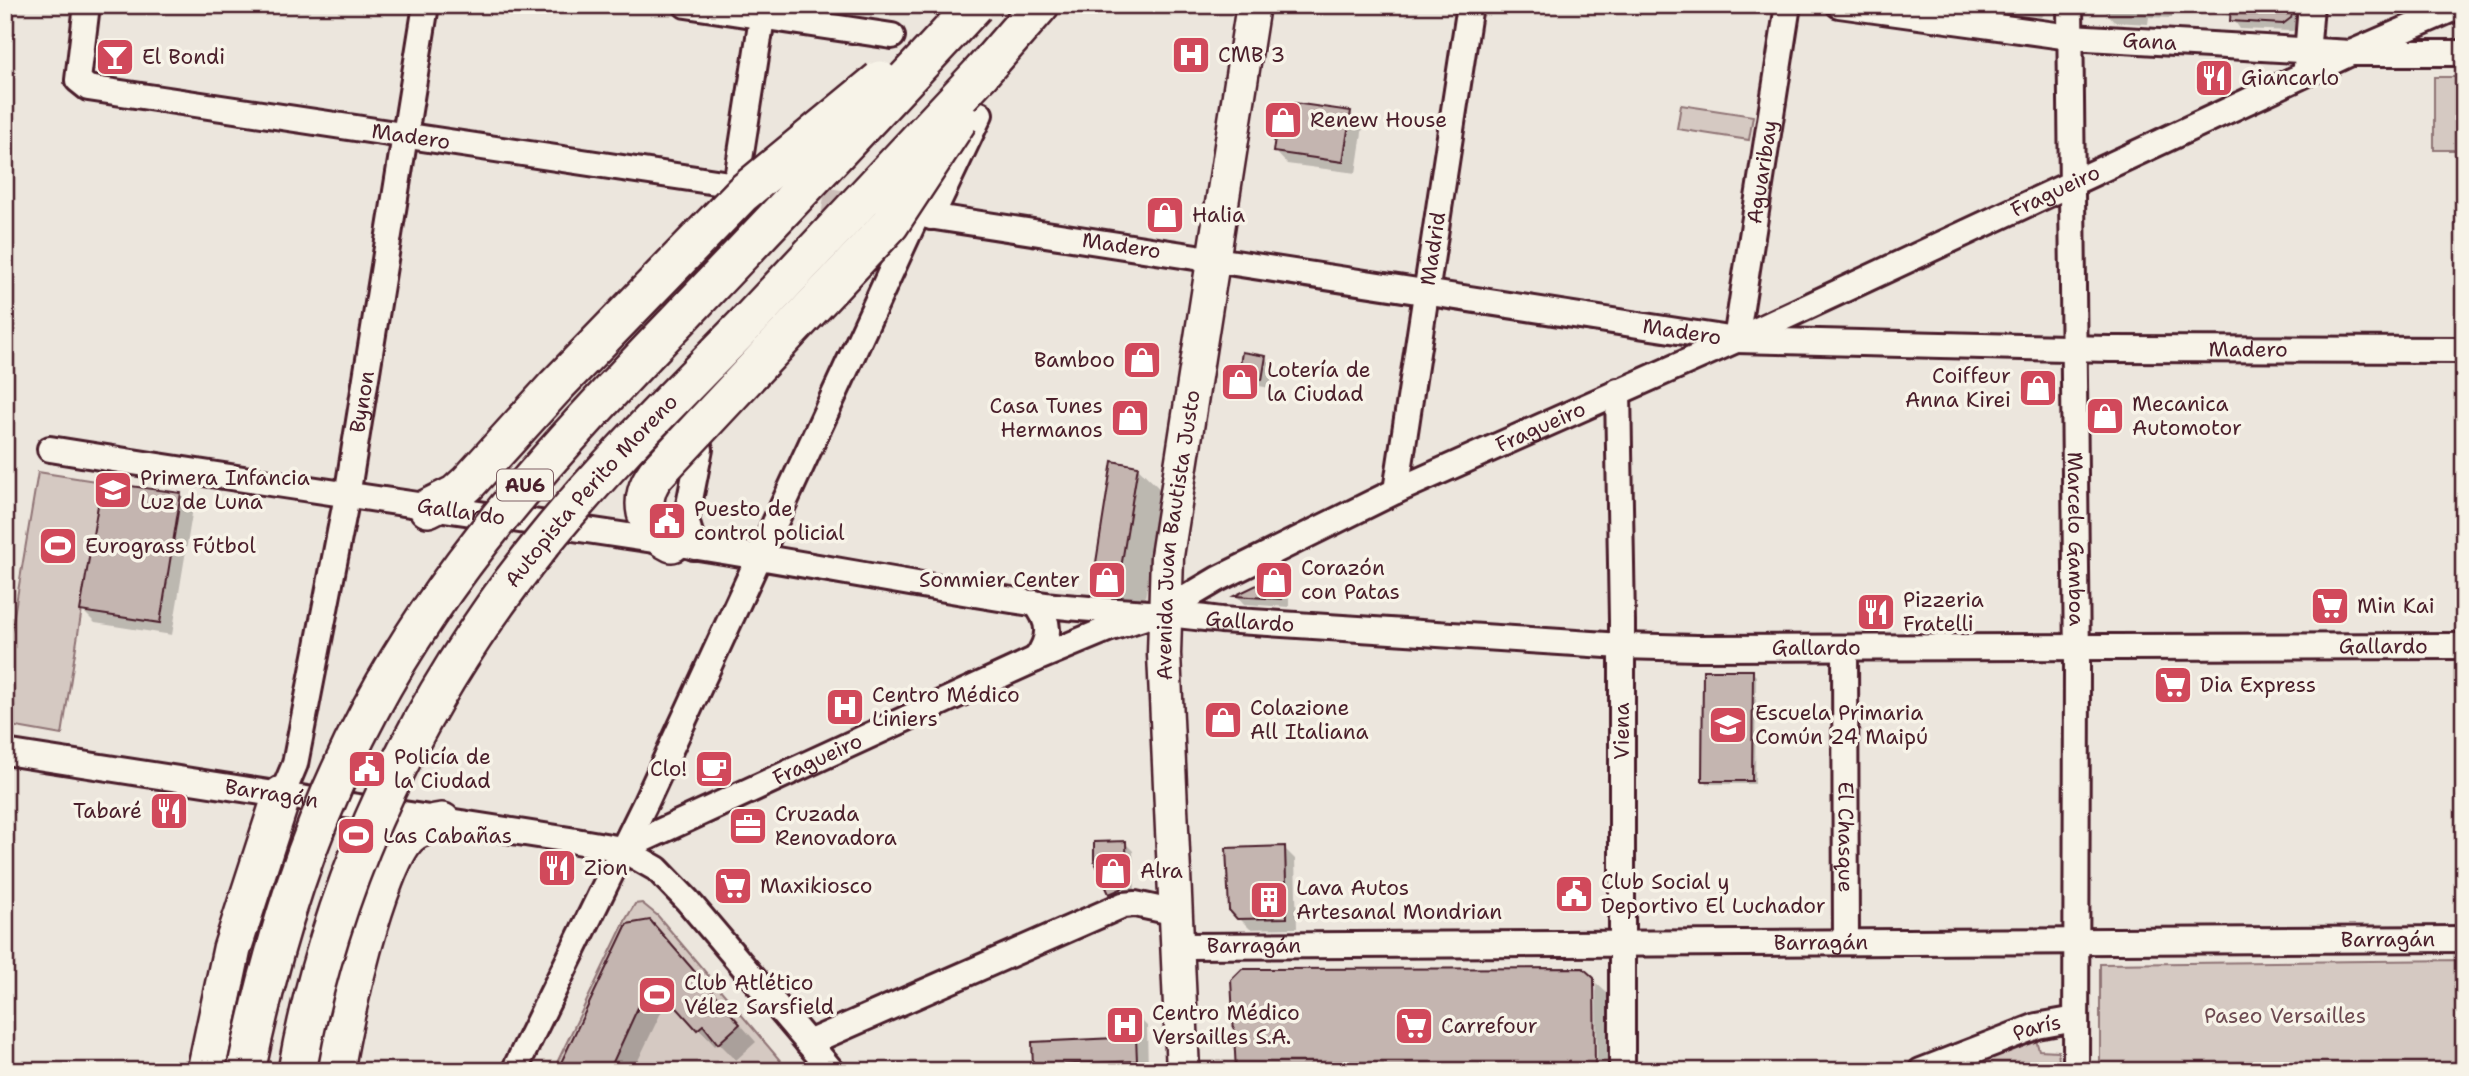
<svg xmlns="http://www.w3.org/2000/svg" width="2469" height="1076" viewBox="0 0 2469 1076" font-family="'Shantell Sans',sans-serif">
<style>
.green{fill:#d5c9c2;stroke:#907476;stroke-width:2}
.shadow{fill:#0003}
.building{fill:#c4b5b0;stroke:#4a1f2b;stroke-width:2}
.lines{fill:none;stroke-linecap:round;stroke-linejoin:round}
.minor-tunnel{stroke:#ccbeb9;stroke-width:24;stroke-dasharray:24 12;stroke-linecap:butt}
.minor-casing{stroke:#4a1f2b;stroke-width:30}
.major-casing{stroke:#4a1f2b;stroke-width:37}
.highway-casing{stroke:#4a1f2b;stroke-width:42}
.minor{stroke:#f7f3e8;stroke-width:24}
.major{stroke:#f7f3e8;stroke-width:32}
.highway{stroke:#f7f3e8;stroke-width:37}
.highway-bridge-casing{stroke:#4a1f2b;stroke-width:42;stroke-linecap:butt}
.highway-bridge{stroke:#f7f3e8;stroke-width:37}
.labels{text-anchor:middle;dominant-baseline:central;stroke-width:7;stroke-linejoin:round;paint-order:stroke}
.shield{fill:#f7f3e8;stroke:#7e5f64;stroke-width:2}
.shield-label{font-size:19px;font-weight:bold;fill:#4a1f2b}
.street-label{font-size:21px;fill:#4a1f2b;stroke:#f7f3e8}
.poi-label{font-size:21px;fill:#4a1f2b;stroke:#f7f3e8;text-anchor:start}
.park-label{font-size:21px;fill:#6d4a51;stroke:#f7f3e8}
</style>
<rect width="100%" height="100%" fill="#ece6dd"/>
<filter id="ink" filterUnits="userSpaceOnUse"><feTurbulence type="fractalNoise" baseFrequency=".0143" numOctaves="2"/><feDisplacementMap in="SourceGraphic" scale="14" xChannelSelector="R" yChannelSelector="G"/><feConvolveMatrix kernelMatrix="1 2 1 2 8 2 1 2 1" color-interpolation-filters="sRGB"/></filter>
<g filter="url(#ink)">
<g class="green">
<polygon points="2434,77 2458,77 2459,150 2434,150"/>
<polygon points="1681,105 1753,116 1749,140 1677,129"/>
<polygon points="38,472 102,482 62,735 5,725 5,669"/>
<polygon points="642,903 658,916 789,1071 553,1071 626,919 635,904"/>
<polygon points="2464,960 2464,1071 2102,1071 2100,1065 2100,964"/>
<polygon points="2036,1040 2039,1050 2058,1051 2060,1071 1955,1071"/>
</g>
<g class="shadow">
<polygon points="1300,5 1328,5 1327,13 1305,10"/>
<polygon points="2015,5 2054,5 2054,6 2041,17 2023,14"/>
<polygon points="2100,5 2300,5 2298,28 2292,31 2240,29 2232,17 2222,14 2173,12 2172,18 2149,17 2148,24 2115,22"/>
<polygon points="1350,113 1363,126 1356,173 1287,164 1275,151"/>
<polygon points="1265,358 1274,366 1270,388 1248,384 1240,376"/>
<polygon points="1137,467 1163,492 1142,616 1119,612 1094,587"/>
<polygon points="181,495 193,508 172,635 95,623 82,610"/>
<polygon points="1281,575 1289,583 1289,607 1244,604 1237,596"/>
<polygon points="1752,672 1756,676 1755,784 1708,784 1704,780"/>
<polygon points="1125,843 1133,851 1135,891 1119,902 1111,893 1096,859"/>
<polygon points="1284,848 1295,859 1297,928 1250,929 1230,909"/>
<polygon points="650,921 756,1042 736,1060 719,1043 715,1046 669,996 633,1071 559,1071"/>
<polygon points="1596,983 1607,993 1607,1071 1597,1071"/>
<polygon points="1135,1014 1147,1026 1148,1071 1040,1071 1034,1065 1117,1040"/>
</g>
<g class="building">
<polygon points="2231,5 2295,5 2291,18 2283,24 2230,21"/>
<polygon points="1280,101 1351,111 1343,162 1273,152"/>
<polygon points="1242,352 1266,356 1262,380 1238,377"/>
<polygon points="1112,461 1138,466 1117,592 1092,588"/>
<polygon points="102,482 181,493 160,623 80,611"/>
<polygon points="1282,573 1282,599 1234,596"/>
<polygon points="1703,670 1753,670 1752,781 1702,781"/>
<polygon points="1126,841 1127,882 1121,889 1109,894 1094,860 1094,842"/>
<polygon points="1285,846 1287,918 1237,919 1229,910 1226,848"/>
<polygon points="650,920 740,1024 718,1044 703,1025 697,1030 651,979 609,1071 557,1071 627,924"/>
<polygon points="1583,968 1594,978 1595,1071 1236,1071 1231,980 1242,969"/>
<polygon points="1135,1012 1137,1061 1033,1066 1032,1042 1115,1038 1114,1013"/>
</g>
<g class="lines">
<polyline class="minor-tunnel" points="788,194 866,206"/>
<g class="minor-casing">
<g id="minor">
<path id="s1" d="M87 5 78 80 88 88 736 185 764 5"/>
<polyline points="686,5 892,36"/>
<path id="s2" d="M1839 5 2070 37 2351 53H2464"/>
<path id="s3" d="M2070 5 2077 662 2076 1071"/>
<polyline points="2306,67 2311,5"/>
<path id="s4" d="M909 213 1736 340 2109 349 2464 350"/>
<polyline points="931,217 980,114"/>
<path id="s5" d="M1736 340 1788 5"/>
<polyline points="1618,391 1622,621 1622,1071"/>
<path id="s6" d="M50 449C255 482 461 511 667 542 789 561 910 584 1031 603 1094 612 1157 611 1221 620L1622 646 1697 648 2464 646"/>
<path id="s7" d="M1396 491 1470 5"/>
<polyline points="694,547 686,520 700,449"/>
<path d="M1035 603C1051 622 1051 638 1036 659"/>
<path id="s8" d="M1845 648 1846 942"/>
<path id="s9" d="M5 752 570 840 622 849 657 869 687 900 832 1071"/>
<path id="s10" d="M282 795 295 764 347 496 426 5"/>
<path id="s11" d="M622 849 1036 659 1108 629 1164 611 1218 579 1396 491 1736 340 2351 53 2462 5"/>
<path id="s12" d="M1179 946 2464 939"/>
<polyline points="808,1043 1123,905 1135,904 1177,913"/>
<polyline points="514,1071 646,802 917,215"/>
<path id="s13" d="M1921 1071 2037 1026 2076 1019"/>
</g>
</g>
<g class="major-casing">
<g id="major">
<path id="s14" d="M1183 1071 1164 654 1167 556 1253 5"/>
</g>
</g>
<g class="highway-casing">
<g id="highway">
<polyline points="981,73 1040,5"/>
<path d="M656 474C637 498 643 530 672 543"/>
<polyline points="428,508 456,494 468,483 556,386"/>
<polyline points="206,1071 232,949 282,795"/>
<path d="M335 1071C342 1023 377 868 408 836 418 827 429 824 442 822"/>
</g>
</g>
<use href="#minor" class="minor"/>
<use href="#major" class="major"/>
<use href="#highway" class="highway"/>
<g class="highway-bridge-casing">
<g id="highway-bridge">
<polyline points="556,386 742,194 880,80"/>
<polyline points="656,474 890,224 959,119"/>
<path d="M246 1071C272 945 309 824 370 710 452 555 566 438 685 313 782 211 879 109 975 5"/>
<path id="s15" d="M297 1071C332 876 418 697 542 543 604 466 675 397 744 326 823 242 902 157 981 73"/>
</g>
</g>
<use href="#highway-bridge" class="highway-bridge"/>
</g>
</g>
<defs>
<g id="hospital-square" transform="scale(2.0125)"><rect x="-9" y="-9" width="18" height="18" rx="4" fill="#d1495b" stroke="#f7f3e8"/><path d="M-5-5h3v3.5h4V-5h3V5h-3V1.5h-4V5h-3Z" fill="#fff"/></g>
<g id="bar-square" transform="scale(2.0125)"><rect x="-9" y="-9" width="18" height="18" rx="4" fill="#d1495b" stroke="#f7f3e8"/><path d="M-6-5H6L.8 .8V4.5H3.5V6h-7V4.5H-.8V.8Z" fill="#fff"/></g>
<g id="restaurant-square" transform="scale(2.0125)"><rect x="-9" y="-9" width="18" height="18" rx="4" fill="#d1495b" stroke="#f7f3e8"/><path d="M-5-6h1v4h1v-4h1v4h1v-4h1v5L-1.5 .5V6h-2V.5L-5-1ZM5-6V6H3V1.5H1.5Q1.5-4 5-6Z" fill="#fff"/></g>
<g id="shop-square" transform="scale(2.0125)"><rect x="-9" y="-9" width="18" height="18" rx="4" fill="#d1495b" stroke="#f7f3e8"/><path d="M-5-2.5h2.3a2.7 3.5 0 0 1 5.4 0H5L5.5 6h-11ZM-1.5-2.5h3a1.5 2.3 0 0 0-3 0Z" fill="#fff"/></g>
<g id="school-square" transform="scale(2.0125)"><rect x="-9" y="-9" width="18" height="18" rx="4" fill="#d1495b" stroke="#f7f3e8"/><path d="M0-5L7-2L0 1L-7-2ZM-4 1L0 2.5L4 1V4Q0 6-4 4Z" fill="#fff"/></g>
<g id="civic-square" transform="scale(2.0125)"><rect x="-9" y="-9" width="18" height="18" rx="4" fill="#d1495b" stroke="#f7f3e8"/><path d="M-.6-6.5H3V-4.5H.6V-3L4-1V1h2V6H-6V1h2V-1L-.6-3ZM-1.2 2.5V6h2.4V2.5Z" fill="#fff"/></g>
<g id="stadium-square" transform="scale(2.0125)"><rect x="-9" y="-9" width="18" height="18" rx="4" fill="#d1495b" stroke="#f7f3e8"/><path d="M0-5a6.5 5 0 1 0 0 10a6.5 5 0 1 0 0-10ZM-3.5-1.8h7v3.6h-7Z" fill="#fff"/></g>
<g id="supermarket-square" transform="scale(2.0125)"><rect x="-9" y="-9" width="18" height="18" rx="4" fill="#d1495b" stroke="#f7f3e8"/><path d="M-6-5.5h2.5l.6 2H6L4.5 2H-2.5L-4.4-4H-6ZM-1.5 3.2a1.3 1.3 0 1 0 .1 0ZM3 3.2a1.3 1.3 0 1 0 .1 0Z" fill="#fff"/></g>
<g id="cafe-square" transform="scale(2.0125)"><rect x="-9" y="-9" width="18" height="18" rx="4" fill="#d1495b" stroke="#f7f3e8"/><path d="M-5.5-4.5H6V0H3Q3 3.5 0 3.5H-2.5Q-5.5 3.5-5.5 0ZM3-3.2v2h1.7v-2ZM-6 4.5H4V6H-6Z" fill="#fff"/></g>
<g id="office-square" transform="scale(2.0125)"><rect x="-9" y="-9" width="18" height="18" rx="4" fill="#d1495b" stroke="#f7f3e8"/><path d="M-6-3h4V-5.5h4V-3h4V5H-6ZM-1-4.5V-3h2v-1.5ZM-6 0V1H6V0Z" fill="#fff"/></g>
<g id="building-square" transform="scale(2.0125)"><rect x="-9" y="-9" width="18" height="18" rx="4" fill="#d1495b" stroke="#f7f3e8"/><path d="M-4-6H4V6H1V3H-1V6H-4ZM-2.5-4.3h1.7v1.8h-1.7ZM.8-4.3h1.7v1.8H.8ZM-2.5-1h1.7V.8h-1.7ZM.8-1h1.7V.8H.8Z" fill="#fff"/></g>
</defs>
<g fill-rule="evenodd">
<use href="#hospital-square" x="1191" y="55"/>
<use href="#bar-square" x="115" y="57"/>
<use href="#restaurant-square" x="2214" y="78"/>
<use href="#shop-square" x="1283" y="120"/>
<use href="#shop-square" x="1165" y="215"/>
<use href="#shop-square" x="1142" y="360"/>
<use href="#shop-square" x="1240" y="382"/>
<use href="#shop-square" x="2038" y="388"/>
<use href="#shop-square" x="2105" y="416"/>
<use href="#shop-square" x="1130" y="418"/>
<use href="#school-square" x="113" y="490"/>
<use href="#civic-square" x="667" y="521"/>
<use href="#stadium-square" x="58" y="546"/>
<use href="#shop-square" x="1107" y="580"/>
<use href="#shop-square" x="1274" y="580"/>
<use href="#supermarket-square" x="2330" y="606"/>
<use href="#restaurant-square" x="1876" y="612"/>
<use href="#supermarket-square" x="2173" y="685"/>
<use href="#hospital-square" x="845" y="707"/>
<use href="#shop-square" x="1223" y="720"/>
<use href="#school-square" x="1728" y="725"/>
<use href="#civic-square" x="367" y="769"/>
<use href="#cafe-square" x="714" y="769"/>
<use href="#restaurant-square" x="169" y="811"/>
<use href="#office-square" x="748" y="826"/>
<use href="#stadium-square" x="356" y="836"/>
<use href="#restaurant-square" x="557" y="868"/>
<use href="#shop-square" x="1113" y="871"/>
<use href="#supermarket-square" x="733" y="886"/>
<use href="#civic-square" x="1574" y="894"/>
<use href="#building-square" x="1269" y="900"/>
<use href="#stadium-square" x="657" y="995"/>
<use href="#hospital-square" x="1125" y="1025"/>
<use href="#supermarket-square" x="1414" y="1026"/>
</g>
<g class="labels">
<rect class="shield" x="497" y="469.5" width="56" height="31" rx="5"/>
<g class="shield-label">
<text x="525" y="485">AU6</text>
</g>
<g class="street-label">
<text stroke="none"><textPath href="#s2" startOffset="313">Gana</textPath></text>
<text stroke="none"><textPath href="#s1" startOffset="415">Madero</textPath></text>
<text stroke="none"><textPath href="#s5" startOffset="170">Aguaribay</textPath></text>
<text stroke="none"><textPath href="#s11" startOffset="1578">Fragueiro</textPath></text>
<text stroke="none"><textPath href="#s4" startOffset="215">Madero</textPath></text>
<text stroke="none"><textPath href="#s7" startOffset="245">Madrid</textPath></text>
<text stroke="none"><textPath href="#s4" startOffset="782">Madero</textPath></text>
<text stroke="none"><textPath href="#s4" startOffset="1349">Madero</textPath></text>
<text stroke="none"><textPath href="#s10" startOffset="402">Bynon</textPath></text>
<text stroke="none"><textPath href="#s11" startOffset="1012">Fragueiro</textPath></text>
<text stroke="none"><textPath href="#s15" startOffset="660">Autopista Perito Moreno</textPath></text>
<text stroke="none"><textPath href="#s6" startOffset="416">Gallardo</textPath></text>
<text stroke="none"><textPath href="#s14" startOffset="537">Avenida Juan Bautista Justo</textPath></text>
<text stroke="none"><textPath href="#s3" startOffset="534">Marcelo Gamboa</textPath></text>
<text stroke="none"><textPath href="#s6" startOffset="1213">Gallardo</textPath></text>
<text stroke="none"><textPath href="#s6" startOffset="2347">Gallardo</textPath></text>
<text stroke="none"><textPath href="#s6" startOffset="1780">Gallardo</textPath></text>
<text transform="translate(1622 731) rotate(-90)">Viena</text>
<text stroke="none"><textPath href="#s11" startOffset="215">Fragueiro</textPath></text>
<text stroke="none"><textPath href="#s9" startOffset="270">Barragán</textPath></text>
<text stroke="none"><textPath href="#s8" startOffset="189">El Chasque</textPath></text>
<text stroke="none"><textPath href="#s12" startOffset="1209">Barragán</textPath></text>
<text stroke="none"><textPath href="#s12" startOffset="642">Barragán</textPath></text>
<text stroke="none"><textPath href="#s12" startOffset="75">Barragán</textPath></text>
<text stroke="none"><textPath href="#s13" startOffset="124">París</textPath></text>
</g>
<g class="poi-label">
<text x="1218" y="55">CMB 3</text>
<text x="142" y="57">El Bondi</text>
<text x="2241" y="78">Giancarlo</text>
<text x="1310" y="120">Renew House</text>
<text x="1192" y="215">Halia</text>
<text x="1115" y="360" text-anchor="end">Bamboo</text>
<text x="1267" y="370">Lotería de<tspan x="1267" dy="24">la Ciudad</tspan></text>
<text x="2011" y="376" text-anchor="end">Coiffeur<tspan x="2011" dy="24">Anna Kirei</tspan></text>
<text x="2132" y="404">Mecanica<tspan x="2132" dy="24">Automotor</tspan></text>
<text x="1103" y="406" text-anchor="end">Casa Tunes<tspan x="1103" dy="24">Hermanos</tspan></text>
<text x="140" y="478">Primera Infancia<tspan x="140" dy="24">Luz de Luna</tspan></text>
<text x="694" y="509">Puesto de<tspan x="694" dy="24">control policial</tspan></text>
<text x="85" y="546">Eurograss Fútbol</text>
<text x="1301" y="568">Corazón<tspan x="1301" dy="24">con Patas</tspan></text>
<text x="1080" y="580" text-anchor="end">Sommier Center</text>
<text x="1903" y="600">Pizzeria<tspan x="1903" dy="24">Fratelli</tspan></text>
<text x="2357" y="606">Min Kai</text>
<text x="2200" y="685">Dia Express</text>
<text x="872" y="695">Centro Médico<tspan x="872" dy="24">Liniers</tspan></text>
<text x="1250" y="708">Colazione<tspan x="1250" dy="24">All Italiana</tspan></text>
<text x="1755" y="713">Escuela Primaria<tspan x="1755" dy="24">Común 24 Maipú</tspan></text>
<text x="394" y="757">Policía de<tspan x="394" dy="24">la Ciudad</tspan></text>
<text x="687" y="769" text-anchor="end">Clo!</text>
<text x="142" y="811" text-anchor="end">Tabaré</text>
<text x="775" y="814">Cruzada<tspan x="775" dy="24">Renovadora</tspan></text>
<text x="383" y="836">Las Cabañas</text>
<text x="584" y="868">Zion</text>
<text x="1140" y="871">Alra</text>
<text x="1601" y="882">Club Social y<tspan x="1601" dy="24">Deportivo El Luchador</tspan></text>
<text x="760" y="886">Maxikiosco</text>
<text x="1296" y="888">Lava Autos<tspan x="1296" dy="24">Artesanal Mondrian</tspan></text>
<text x="684" y="983">Club Atlético<tspan x="684" dy="24">Vélez Sarsfield</tspan></text>
<text x="1152" y="1013">Centro Médico<tspan x="1152" dy="24">Versailles S.A.</tspan></text>
<text x="1441" y="1026">Carrefour</text>
</g>
<g class="park-label">
<text x="2285" y="1016">Paseo Versailles</text>
</g>
</g>
<rect width="2469" height="1076" fill="none" stroke="#f7f3e8" stroke-width="28"/>
<rect x="14" y="14" width="2441" height="1048" fill="none" stroke="#4a1f2b" stroke-width="2.5" filter="url(#ink)"/>
</svg>
